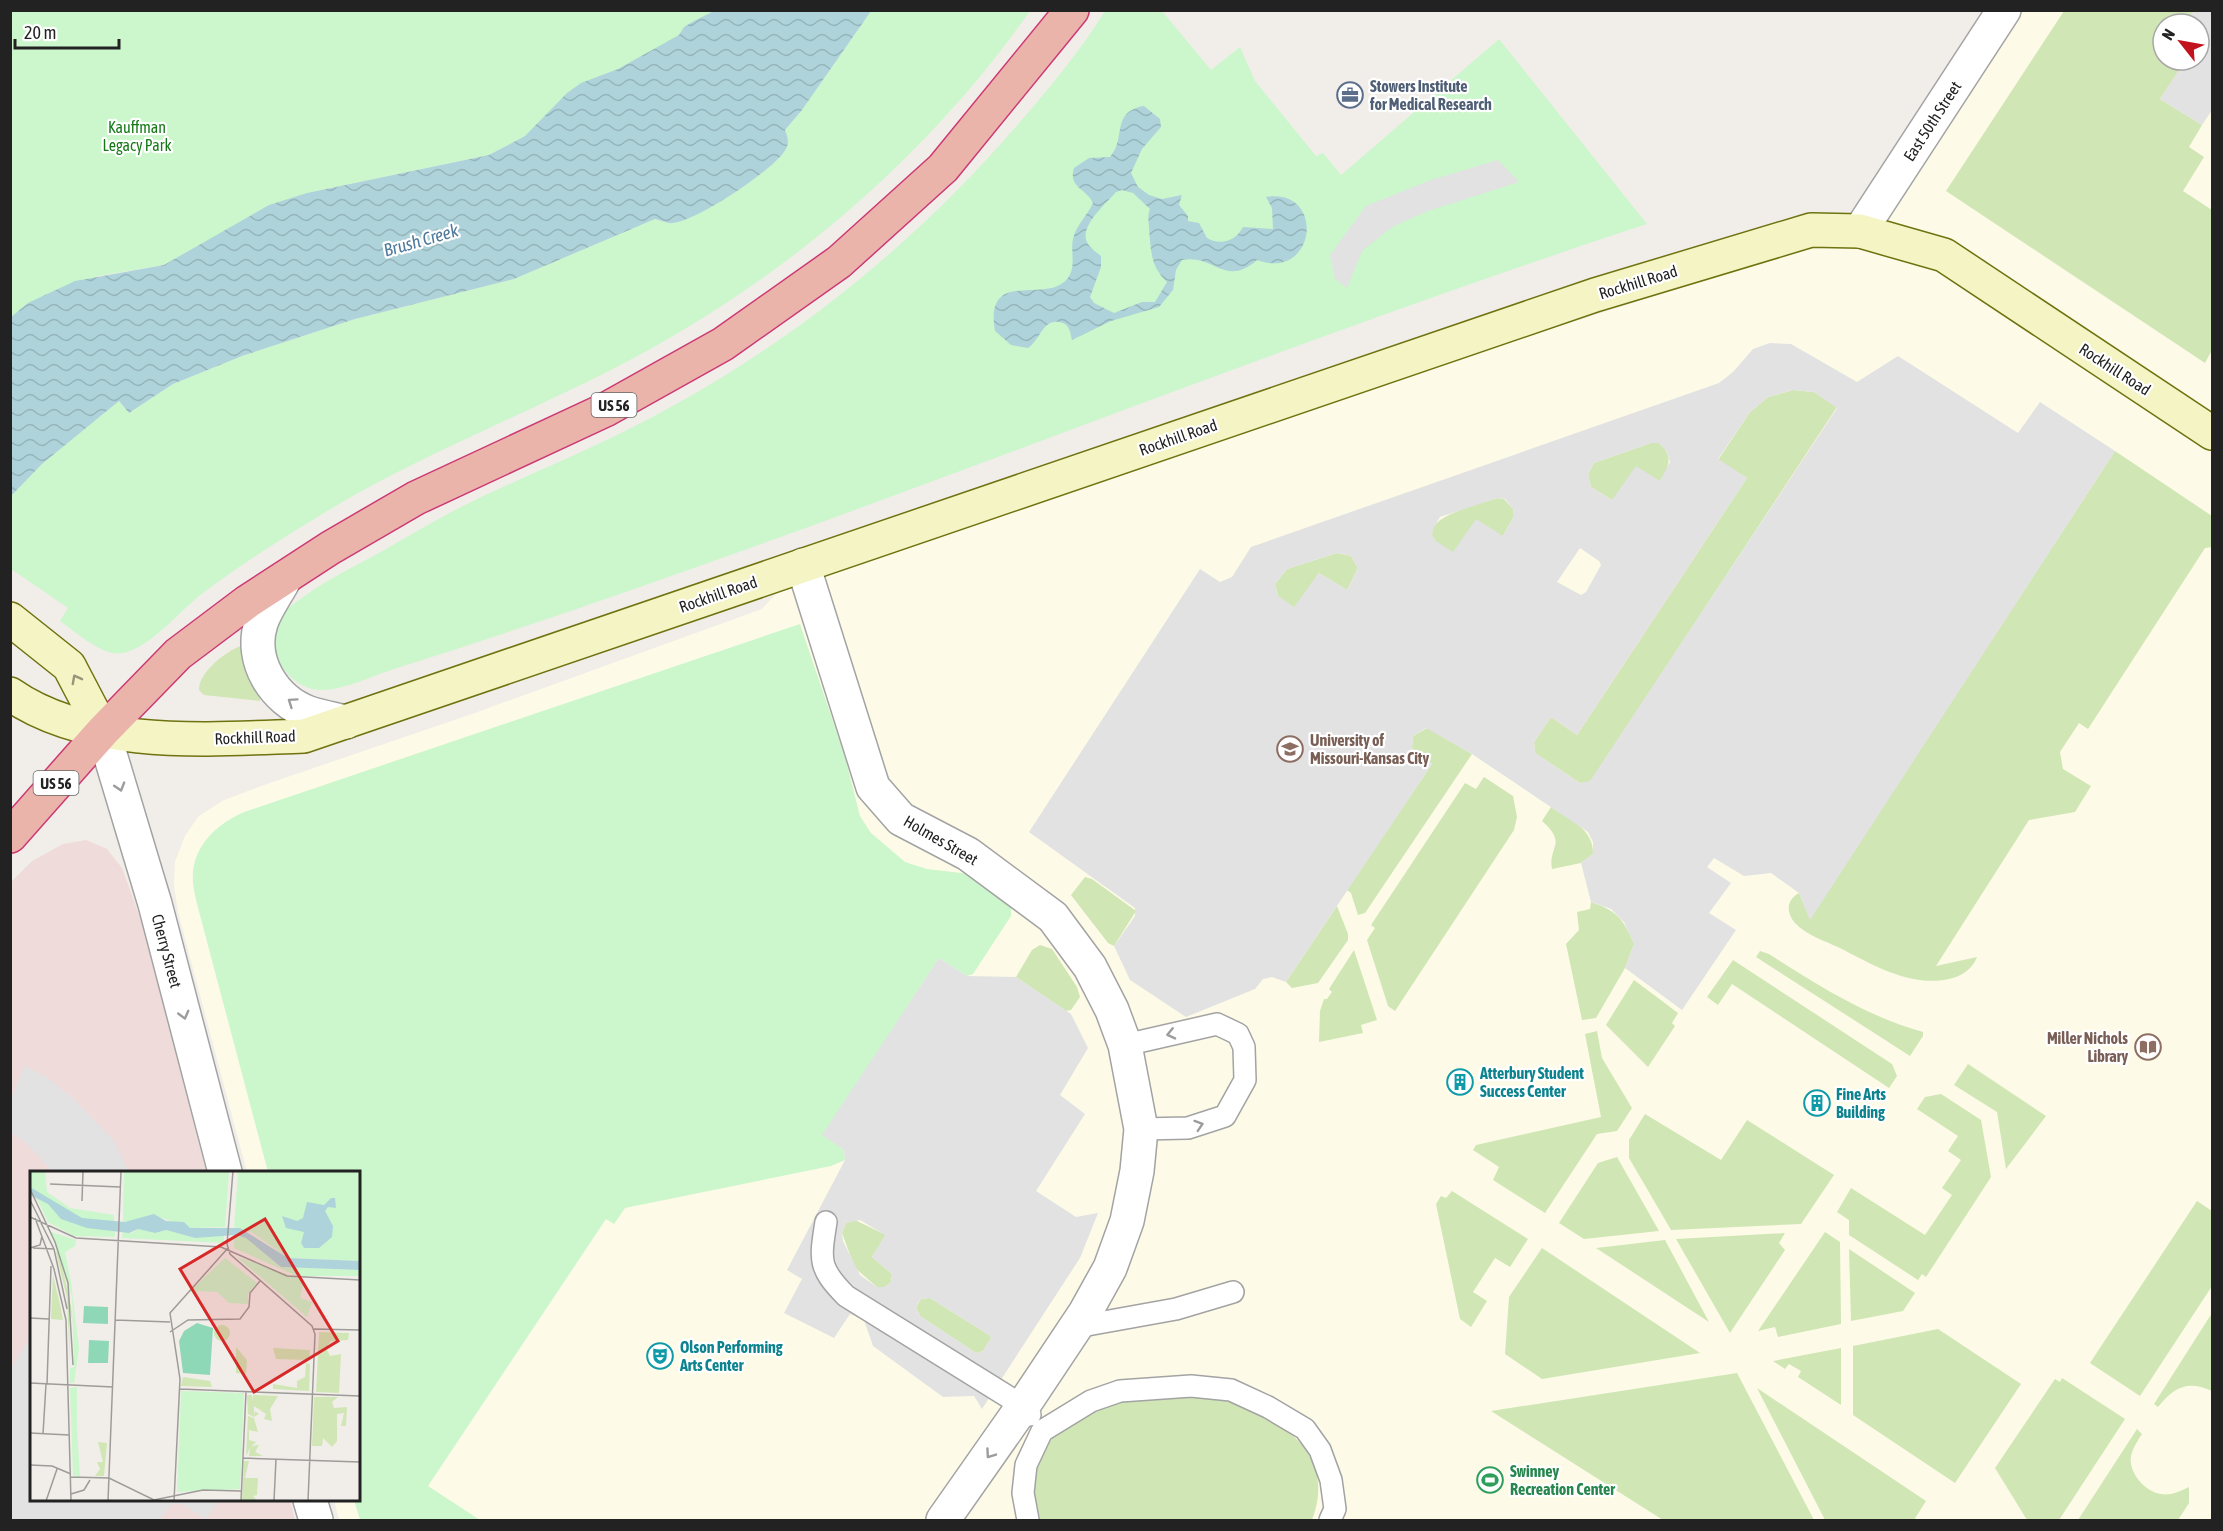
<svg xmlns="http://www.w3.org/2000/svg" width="2223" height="1531" viewBox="0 0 2223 1531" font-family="'Asap Condensed',sans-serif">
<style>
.commercial{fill:#f0dbdb}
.education{fill:#fdfbe7;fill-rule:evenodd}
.grass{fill:#d0e6b5}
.park{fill:#ccf6cc}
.parking{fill:#e2e2e2;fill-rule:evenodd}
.water{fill:url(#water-waves);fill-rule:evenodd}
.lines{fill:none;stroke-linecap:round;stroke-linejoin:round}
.service-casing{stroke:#a3a3a3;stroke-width:24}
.minor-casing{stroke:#a3a3a3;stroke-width:36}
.secondary-casing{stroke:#6e720f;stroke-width:36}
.trunk-casing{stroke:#cc3975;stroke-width:36}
.service{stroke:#fff;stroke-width:21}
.minor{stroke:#fff;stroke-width:33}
.secondary{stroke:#f5f4c4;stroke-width:33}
.trunk{stroke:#eab4ab;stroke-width:33}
.oneway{stroke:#96967b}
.oneway2{stroke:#9c9c9c}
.labels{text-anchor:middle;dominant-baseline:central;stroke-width:4.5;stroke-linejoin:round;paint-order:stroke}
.shield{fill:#fff;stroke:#646464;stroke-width:1.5}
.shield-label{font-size:15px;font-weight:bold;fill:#222}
.service-label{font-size:16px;font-weight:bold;fill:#4e5e75;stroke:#fff;text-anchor:start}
.street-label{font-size:16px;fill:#222;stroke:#fff}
.park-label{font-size:16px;fill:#167918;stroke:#fff}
.education-label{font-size:16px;font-weight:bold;fill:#785e54;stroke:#fff;text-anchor:start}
.culture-label{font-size:16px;font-weight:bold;fill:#0d838f;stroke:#fff;text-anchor:start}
.leisure-label{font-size:16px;font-weight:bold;fill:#27864d;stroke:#fff;text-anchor:start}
.water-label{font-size:18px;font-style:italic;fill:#4e799b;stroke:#fff}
.inset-road{fill:none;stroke:#9e9c99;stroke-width:1.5}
.view{fill:#d62828;fill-opacity:0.15;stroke:#d62828;stroke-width:3}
.inset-edge{fill:none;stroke:#222;stroke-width:3}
</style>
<defs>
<pattern id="water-waves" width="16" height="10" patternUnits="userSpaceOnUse" patternTransform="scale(1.5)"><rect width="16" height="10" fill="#aed3da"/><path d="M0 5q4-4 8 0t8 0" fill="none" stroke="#95b5bb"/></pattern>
</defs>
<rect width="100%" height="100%" fill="#f1eee9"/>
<polygon class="commercial" points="86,840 107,849 122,868 142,923 206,1172 32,1172 32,1500 290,1500 295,1520 11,1520 11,882 32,861 63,844"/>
<path class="education" d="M2004 11H2212V1520H339L334 1500H358V1172H247L178 912 174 885 175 862 185 836 198 817 222 801 264 785 472 714 762 609 803 565 1860 231ZM2163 24H2199V60H2163Z"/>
<g class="grass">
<polygon points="2064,11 2194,11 2185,24 2163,24 2163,60 2186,60 2160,99 2202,125 2189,147 2204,157 2183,191 2212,210 2212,350 2205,363 1946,191"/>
<polygon points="1793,390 1814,392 1837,407 1590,782 1580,783 1535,753 1534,742 1551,717 1577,735 1747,478 1718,460 1750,412 1768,397"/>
<path d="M1651 443H1659C1674 455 1669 468 1660 481L1612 500 1591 487 1588 474 1594 463Z"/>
<path d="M2115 451 2212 516V547L2205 548 2088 729 2079 723 2060 752 2063 769 2091 786 2075 812 2029 820 1936 966 1977 957C1973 968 1963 975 1953 978 1913 989 1875 966 1840 948 1825 941 1806 935 1795 923 1786 913 1786 900 1799 893L1810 919Z"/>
<path d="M1497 498 1504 499 1513 509 1514 516 1503 536 1452 553C1447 549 1441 546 1436 542 1414 518 1484 503 1497 498Z"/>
<polygon points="1337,553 1351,556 1358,568 1347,590 1319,573 1294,608 1278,596 1275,584 1287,569"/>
<path d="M241 646 261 694 260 701 204 695 199 690C198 673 226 651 241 646Z"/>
<polygon points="1427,728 1472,754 1365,913 1358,915 1351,893 1347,890 1432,764 1412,748 1413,736"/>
<polygon points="1484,777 1513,796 1517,817 1514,830 1395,1011 1388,1006 1367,940 1375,928 1371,925 1465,783 1476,789"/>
<path d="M1551 807C1570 820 1594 829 1593 854L1581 863 1552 869C1548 846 1568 844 1542 821Z"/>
<polygon points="1085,877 1092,879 1136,911 1114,946 1108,943 1071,895"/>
<path d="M1591 902C1617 911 1623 918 1634 944L1625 968 1596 1018 1582 1020 1566 944 1579 930 1577 912 1590 909Z"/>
<polygon points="1337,906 1348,934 1348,940 1318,983 1292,988 1286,982"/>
<polygon points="1040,945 1052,949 1077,987 1080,997 1071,1010 1066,1011 1016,977 1032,950"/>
<polygon points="1354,950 1377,1020 1361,1025 1363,1033 1319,1042 1320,1011 1324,999 1327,999 1332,992 1329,989"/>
<path d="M1760 951 1769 954C1819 986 1866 1016 1923 1032V1036L1910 1056 1756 957Z"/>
<polygon points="1733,960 1892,1064 1897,1076 1889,1088 1732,984 1718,1005 1707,997"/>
<polygon points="1634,980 1678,1013 1672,1023 1675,1026 1648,1067 1606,1025"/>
<polygon points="1597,1031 1602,1058 1632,1108 1617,1131 1597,1134 1545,1213 1493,1180 1499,1167 1473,1150 1476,1145 1601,1117 1585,1034"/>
<polygon points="1968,1064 2046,1116 2006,1169 1997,1112 1954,1085"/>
<polygon points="1941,1094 1981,1120 1991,1177 1926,1277 1922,1274 1918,1280 1849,1235 1849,1220 1837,1212 1851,1188 1925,1235 1952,1195 1942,1188 1961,1160 1948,1151 1958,1136 1917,1109 1925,1097"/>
<polygon points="1645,1114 1721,1160 1747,1120 1834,1175 1801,1224 1671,1230 1629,1158 1629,1140"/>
<polygon points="1617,1157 1659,1231 1584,1239 1559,1223 1598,1163"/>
<polygon points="1452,1191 1528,1239 1510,1267 1495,1258 1473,1292 1487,1301 1471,1327 1460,1319 1436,1204 1441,1196 1446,1198"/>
<polygon points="2197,1201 2212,1211 2212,1286 2140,1396 2090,1363"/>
<polygon points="855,1220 886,1235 872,1257 892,1274 891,1282 885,1287 877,1287 855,1268 842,1233 846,1223"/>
<polygon points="1825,1232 1840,1242 1841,1324 1778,1337 1775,1327 1758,1331"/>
<polygon points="1785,1233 1779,1243 1785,1250 1730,1333 1676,1239"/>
<polygon points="1665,1240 1709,1322 1596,1248"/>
<polygon points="1542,1248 1700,1353 1542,1379 1505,1354 1509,1297"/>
<polygon points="1849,1249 1915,1293 1903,1311 1851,1321"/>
<polygon points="930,1298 989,1335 991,1338 983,1351 976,1353 920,1316 916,1307 921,1299"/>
<path d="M2212 1313V1391C2188 1380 2174 1387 2158 1407L2154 1404Z"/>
<polygon points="1938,1329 2021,1384 1955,1483 1853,1415 1853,1346"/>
<polygon points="1841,1348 1841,1405 1798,1377 1801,1371 1789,1364 1785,1369 1773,1361"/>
<polygon points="1737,1373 1814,1520 1663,1520 1491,1411"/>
<polygon points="2062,1378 2125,1419 2059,1520 2027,1520 1995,1468 2055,1379 2060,1382"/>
<polygon points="1757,1388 1926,1501 1914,1520 1825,1520"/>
<path d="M1209 1395C1268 1411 1340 1446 1312 1520H1040L1034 1491 1036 1469 1049 1440 1070 1420 1129 1397Z"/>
<path d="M2137 1429 2142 1434C2138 1440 2133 1448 2131 1456 2128 1472 2145 1492 2161 1494 2171 1496 2181 1491 2189 1487V1503L2178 1520H2078Z"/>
</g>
<g class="park">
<polygon points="11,11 716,11 525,136 489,155 307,193 164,265 98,276 11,317"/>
<path d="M871 11H1030C923 163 775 287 609 371 512 420 412 459 319 516 278 541 237 567 199 596 178 613 149 648 123 653 102 657 75 631 60 621L68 608 11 569V496L42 464 119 401 129 413 173 384 242 356 355 319 514 279 655 219C661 221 668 224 673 223 696 220 777 169 786 148 789 141 787 137 785 130L802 110Z"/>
<path d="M1105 11H1162L1211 70 1240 47 1255 81 1316 156 1323 153 1341 175 1499 39 1647 224C1226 362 817 536 394 669 372 676 344 690 321 690 285 689 262 645 282 615 285 610 297 601 302 598 326 580 353 567 379 553 405 538 430 523 457 509 514 480 574 457 631 428 780 353 911 249 1020 122 1050 87 1081 50 1105 11Z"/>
<path d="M800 624 845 757 860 816 871 833 905 862 927 869 970 874 1011 903V916L973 974 967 976 939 958 823 1135 844 1150 845 1160 831 1166 625 1208 614 1224 606 1219 428 1486 480 1520H360L354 1500H358V1172H268L201 919C198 907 194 894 193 882 190 847 218 822 247 811Z"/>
</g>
<g class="parking">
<polygon points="2194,11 2212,11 2212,110 2202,125 2160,99 2186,60 2199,60 2199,24 2185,24"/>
<polygon points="1498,160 1519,182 1428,211 1392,227 1362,251 1347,288 1335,279 1330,255 1366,206 1431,180"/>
<path d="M1770 343 1791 344 1857 382 1898 356 2018 433 2040 402 2115 451 1810 920 1799 893 1771 873 1744 876 1714 858 1707 867 1731 883 1709 913 1736 930 1682 1010 1625 968 1634 944 1624 922 1611 909 1591 902 1581 863 1593 854V842L1588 832 1472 754 1426 728 1413 736 1412 748 1432 764 1286 982 1272 977 1263 979 1255 989 1186 1017 1130 980 1114 946 1135 916V908L1029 832 1200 569 1220 582 1232 577 1251 547 1719 383 1733 372 1753 349ZM1793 390 1814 392 1837 408 1590 781 1580 783 1535 753 1534 742 1551 717 1577 735 1747 478 1718 459 1750 412 1768 397ZM1651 443H1659L1667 452 1670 462 1660 481 1636 466 1612 500 1591 487 1588 474 1594 463ZM1497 498 1505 499 1513 509 1514 516 1503 536 1476 519 1453 552 1436 541 1432 535 1434 527 1440 517ZM1580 548 1599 561 1601 565 1586 592 1581 595 1557 582ZM1337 553 1351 556 1358 568 1347 590 1319 573 1294 607 1278 596 1275 584 1287 569Z"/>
<path d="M939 958 967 976 1016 977 1071 1014 1088 1048 1060 1095 1085 1114 1036 1191 1076 1217 1098 1213 1080 1258 982 1409 974 1396 943 1397 873 1346 864 1320 850 1314 834 1338 784 1313 802 1279 787 1270 845 1160 844 1150 822 1135ZM860 1220 885 1235 872 1257 892 1274 891 1282 885 1287H877L860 1275 843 1241 842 1233 846 1223ZM930 1298 989 1335 991 1338 983 1351 976 1353 920 1316 916 1307 918 1303 921 1299Z"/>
<polygon points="24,1066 46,1077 72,1097 114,1141 129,1172 53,1172 25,1142 11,1133 11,1100"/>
<polygon points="31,1337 32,1500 219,1500 206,1519 180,1503 171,1505 160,1520 11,1520 11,1368"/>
</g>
<g class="water">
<path d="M716 10 871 11 802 110 785 130C788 138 790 144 784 152 770 172 697 221 673 223 668 224 660 220 655 219L514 279 355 319 242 356 173 384 129 413 119 401 42 464 11 496V317L28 303 75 281 164 265 269 205 307 193 489 155 525 136 567 93 581 83 618 69 679 35 684 27 694 21Z"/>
<path d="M1144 106 1160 119 1161 127 1142 149 1131 173 1138 187 1149 195 1162 199 1182 195 1179 205 1188 216V221L1199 223 1207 238C1221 246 1236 241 1243 227L1273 229 1272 208 1266 197C1326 187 1317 282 1257 260 1225 288 1214 254 1182 260L1176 270 1173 290 1159 307 1111 321 1072 340C1070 331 1069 323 1059 322 1043 319 1040 340 1028 348L1011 345 995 331C984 267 1046 305 1067 279 1077 267 1070 252 1073 239 1076 225 1087 216 1093 203 1086 188 1068 188 1074 168L1089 158 1110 157C1127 138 1110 112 1144 106ZM1122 190 1133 193 1150 209C1147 216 1149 221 1149 228 1151 250 1150 266 1167 282L1155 302H1142L1114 313 1094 303 1090 297 1101 267V256C1096 252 1089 247 1087 242 1079 226 1107 203 1116 192Z"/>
</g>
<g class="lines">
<g class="service-casing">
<g id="service">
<polyline points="1125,1045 1217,1024 1238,1034 1244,1047 1245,1080 1225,1116 1188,1128 1141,1129"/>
<path d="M826 1222C820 1260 818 1268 846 1296L1023 1406 1030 1415"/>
<polyline points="1076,1327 1176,1309 1233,1292"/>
<polyline points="1028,1520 1023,1493 1026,1465 1042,1431 1091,1401 1120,1391 1191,1386 1231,1390 1268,1407 1305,1429 1320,1450 1331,1480 1335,1509 1330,1520"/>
</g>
</g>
<g class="minor-casing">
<g id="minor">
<polyline points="1860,231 2004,10"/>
<polyline points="803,565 873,787 901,819 968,854 1053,917 1090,967 1112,1010 1125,1045 1141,1129 1137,1171 1127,1221 1110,1268 1085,1313 1023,1406 943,1520"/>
<path d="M285 578C278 592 266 608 261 623 249 661 274 700 309 713 321 717 334 719 346 722"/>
<polyline points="103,731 155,904 225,1172"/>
<polyline points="310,1500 316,1520"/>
</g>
</g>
<g class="secondary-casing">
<g id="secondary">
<polyline points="10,619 69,666 103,731"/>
<path d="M10 694C90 750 211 739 304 736L1595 295 1811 230 1860 231 1944 255 2212 433"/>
</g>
</g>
<g class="trunk-casing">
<polyline id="trunk" points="10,836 103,731 178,654 247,602 330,548 416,498 605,410 723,344 839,262 943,168 1072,10"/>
</g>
<use href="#service" class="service"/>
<use href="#minor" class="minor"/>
<use href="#secondary" class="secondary"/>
<use href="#trunk" class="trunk"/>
</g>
<defs><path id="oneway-chevron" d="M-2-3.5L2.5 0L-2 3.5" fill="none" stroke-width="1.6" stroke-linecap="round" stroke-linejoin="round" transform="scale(1.5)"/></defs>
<use class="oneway" href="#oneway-chevron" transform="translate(76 679) rotate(-118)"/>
<g class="oneway2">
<use href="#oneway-chevron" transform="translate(292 702) rotate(-145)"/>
<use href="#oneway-chevron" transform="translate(120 787) rotate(73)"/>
<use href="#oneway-chevron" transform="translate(184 1015) rotate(75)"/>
<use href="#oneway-chevron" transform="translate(1171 1034) rotate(167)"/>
<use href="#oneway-chevron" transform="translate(1199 1125) rotate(-18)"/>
<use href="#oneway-chevron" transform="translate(990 1454) rotate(125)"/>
</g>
<defs>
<g id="office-ring" transform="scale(1.35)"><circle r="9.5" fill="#fff" stroke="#5c6f8a" stroke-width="1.5"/><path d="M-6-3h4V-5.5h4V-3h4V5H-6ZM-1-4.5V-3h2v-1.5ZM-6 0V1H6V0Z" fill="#5c6f8a"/></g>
<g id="university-ring" transform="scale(1.35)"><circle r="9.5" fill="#fff" stroke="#8d6e63" stroke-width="1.5"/><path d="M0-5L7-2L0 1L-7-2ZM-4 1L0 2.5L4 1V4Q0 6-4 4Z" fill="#8d6e63"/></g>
<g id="library-ring" transform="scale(1.35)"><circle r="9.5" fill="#fff" stroke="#8d6e63" stroke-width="1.5"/><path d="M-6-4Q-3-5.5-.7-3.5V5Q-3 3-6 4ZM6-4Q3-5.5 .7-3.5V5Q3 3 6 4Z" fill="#8d6e63"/></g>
<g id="building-ring" transform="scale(1.35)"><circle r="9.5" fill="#fff" stroke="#0f9aa8" stroke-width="1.5"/><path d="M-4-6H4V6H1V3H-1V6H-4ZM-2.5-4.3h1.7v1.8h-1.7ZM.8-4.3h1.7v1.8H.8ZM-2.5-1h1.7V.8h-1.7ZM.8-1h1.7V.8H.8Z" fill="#0f9aa8"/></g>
<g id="theatre-ring" transform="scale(1.35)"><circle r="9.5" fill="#fff" stroke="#0f9aa8" stroke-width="1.5"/><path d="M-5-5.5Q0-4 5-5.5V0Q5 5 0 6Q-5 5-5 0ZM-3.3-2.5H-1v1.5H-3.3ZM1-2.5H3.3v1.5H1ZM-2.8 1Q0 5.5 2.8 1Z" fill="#0f9aa8"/></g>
<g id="stadium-ring" transform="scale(1.35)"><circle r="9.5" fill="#fff" stroke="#2e9e5b" stroke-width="1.5"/><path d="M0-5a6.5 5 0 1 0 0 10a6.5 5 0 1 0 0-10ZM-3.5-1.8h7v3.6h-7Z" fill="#2e9e5b"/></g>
</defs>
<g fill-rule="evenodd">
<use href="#office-ring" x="1350" y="95"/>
<use href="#university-ring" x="1290" y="749"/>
<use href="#library-ring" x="2148" y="1047"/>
<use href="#building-ring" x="1460" y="1082"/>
<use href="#building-ring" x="1817" y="1103"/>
<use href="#theatre-ring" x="660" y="1356"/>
<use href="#stadium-ring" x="1490" y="1480"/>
</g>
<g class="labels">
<g class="shield">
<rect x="591.5" y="393" width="45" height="24" rx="4.5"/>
<rect x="33.5" y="771" width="45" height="24" rx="4.5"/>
</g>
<g class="shield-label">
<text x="614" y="405">US 56</text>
<text x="56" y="783">US 56</text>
</g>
<g class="service-label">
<text x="1370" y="86">Stowers Institute<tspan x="1370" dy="18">for Medical Research</tspan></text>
</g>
<g class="street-label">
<text transform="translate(1932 121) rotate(-57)">East 50th Street</text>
<text transform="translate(1638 282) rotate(-17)">Rockhill Road</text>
<text transform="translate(2115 369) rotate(33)">Rockhill Road</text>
<text transform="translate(1178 437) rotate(-19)">Rockhill Road</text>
<text transform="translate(718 594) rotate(-19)">Rockhill Road</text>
<text transform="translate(255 737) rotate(-2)">Rockhill Road</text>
<text transform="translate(941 840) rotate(30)">Holmes Street</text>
<text transform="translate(167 951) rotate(75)">Cherry Street</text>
</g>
<g class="park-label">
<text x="137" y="127">Kauffman<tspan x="137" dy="18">Legacy Park</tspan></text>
</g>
<g class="education-label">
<text x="1310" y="740">University of<tspan x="1310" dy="18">Missouri-Kansas City</tspan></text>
<text x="2128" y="1038" text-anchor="end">Miller Nichols<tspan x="2128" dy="18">Library</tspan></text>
</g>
<g class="culture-label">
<text x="1480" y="1073">Atterbury Student<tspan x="1480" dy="18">Success Center</tspan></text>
<text x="1836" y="1094">Fine Arts<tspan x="1836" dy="18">Building</tspan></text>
<text x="680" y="1347">Olson Performing<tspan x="680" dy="18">Arts Center</tspan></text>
</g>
<g class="leisure-label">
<text x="1510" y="1471">Swinney<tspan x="1510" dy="18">Recreation Center</tspan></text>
</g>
<g class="water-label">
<text transform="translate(421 240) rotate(-16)">Brush Creek</text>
</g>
</g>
<g transform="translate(30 1171)">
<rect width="330" height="330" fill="#f1eee9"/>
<path d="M31 79 35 89 40 116 29 81 41 135 43 155 39 129 40 194 37 127 26 81ZM23 104 31 138 33 149 21 148ZM184 162a8 8 0 1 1 16 0a8 8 0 1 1-16 0ZM289 161 319 162 318 169 301 170 296 177 300 185 311 183 309 222 286 221 288 183 294 182 288 181ZM206 176 217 189 216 203 206 202ZM243 177 280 179 279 189 246 188ZM276 192 280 193 279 220 243 218V213L267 217V210L275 206ZM153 206 180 210 182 216 151 215ZM217 224H222L223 230V224L248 225 240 238 242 250 234 248 236 243 224 235V245L225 240 229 243 224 246 218 243ZM284 226H308L302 231 304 237 317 236 316 255H311L314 242 307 243V270L302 276 293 267 292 275H282ZM218 245 224 247 228 261 219 259V269L226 271 221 276 226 274H229L225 281 233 285H219L220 277 216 285ZM68 271 77 272 74 305H65L70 298 67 291H73ZM214 290H219L215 307H228L227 324 223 325 227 330 212 329Z" fill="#d0e6b5"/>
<path d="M0 0H15L17 21 40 37 84 44 85 66 44 65 18 51 0 13ZM94 0 199 1 195 56 160 57 132 47 93 51ZM208 0H330V90L258 87 223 62 204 56ZM108 58 125 62 136 59 165 67 194 63V72L92 67 93 59 102 62ZM21 61 46 69 45 75 35 81 41 111 49 177 44 212H40V197L44 196 42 126ZM204 64 217 67 251 96 330 99V105H267L204 77ZM207 86 274 109 270 127 282 131 277 146ZM195 87 227 112 218 123V133L199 132 187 121 167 120 166 126 160 120ZM47 216V256L50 307 43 304 40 217ZM151 220 214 222 210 318 147 321Z" fill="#ccf6cc"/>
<path d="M54 135 78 136V153L53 152ZM167 152 183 157 180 204 153 202 149 170 154 160ZM59 169 79 170 78 192H58Z" fill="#8fd8b7"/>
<path d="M0 16 52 47 95 51 124 43 136 50 154 51 160 57H210L258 87 330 90V99L251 96 216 67 206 64 165 67 136 59 125 62 108 58 99 62 57 57 31 48 18 33 0 24ZM301 27H305L306 37 298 36 295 40 303 55 302 66 289 77H274L271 72 274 61 256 57 252 45 267 50 273 47 277 31 294 34Z" fill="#aed3da"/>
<path class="inset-road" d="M203 0 197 73 200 83 282 155 285 163 278 330M20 13 90 16M0 18 25 71 38 112 43 194M0 29 11 51M52 30 53 0M0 46 46 67 191 76 257 105 330 109M5 47 24 98 36 149 41 330M11 52 24 78 37 138M0 77 10 74 12 65M3 77 24 78M0 147 19 148M85 149 140 151M284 158 330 159M140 161 158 149 210 148 219 136 220 122 230 110M0 212 83 216M17 213 21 95M150 218 330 225M0 262 39 264M13 263 16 213M213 287 330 291M0 294 22 295 41 303M41 306 79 307 124 329 173 319 211 320M41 323 54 319 60 309M16 330 27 298M78 330 91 0M144 330 150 208 140 142 198 77M211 330 216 221M244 330 246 288"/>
<path class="view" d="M235 48 308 170 224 221 150 98Z"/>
<rect width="330" height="330" class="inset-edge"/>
</g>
<rect width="2223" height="1531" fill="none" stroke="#222222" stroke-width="24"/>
<g transform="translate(2181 42) rotate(301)"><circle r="28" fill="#ffffff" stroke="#a7a7a7" stroke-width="1.5"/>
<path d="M0-4.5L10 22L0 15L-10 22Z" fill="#c1121e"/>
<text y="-9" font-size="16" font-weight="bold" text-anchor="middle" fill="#222222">N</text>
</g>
<path d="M15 39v9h104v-9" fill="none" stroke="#222222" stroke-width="3"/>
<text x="24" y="39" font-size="18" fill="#222222" stroke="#ffffff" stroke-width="4.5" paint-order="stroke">20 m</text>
</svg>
